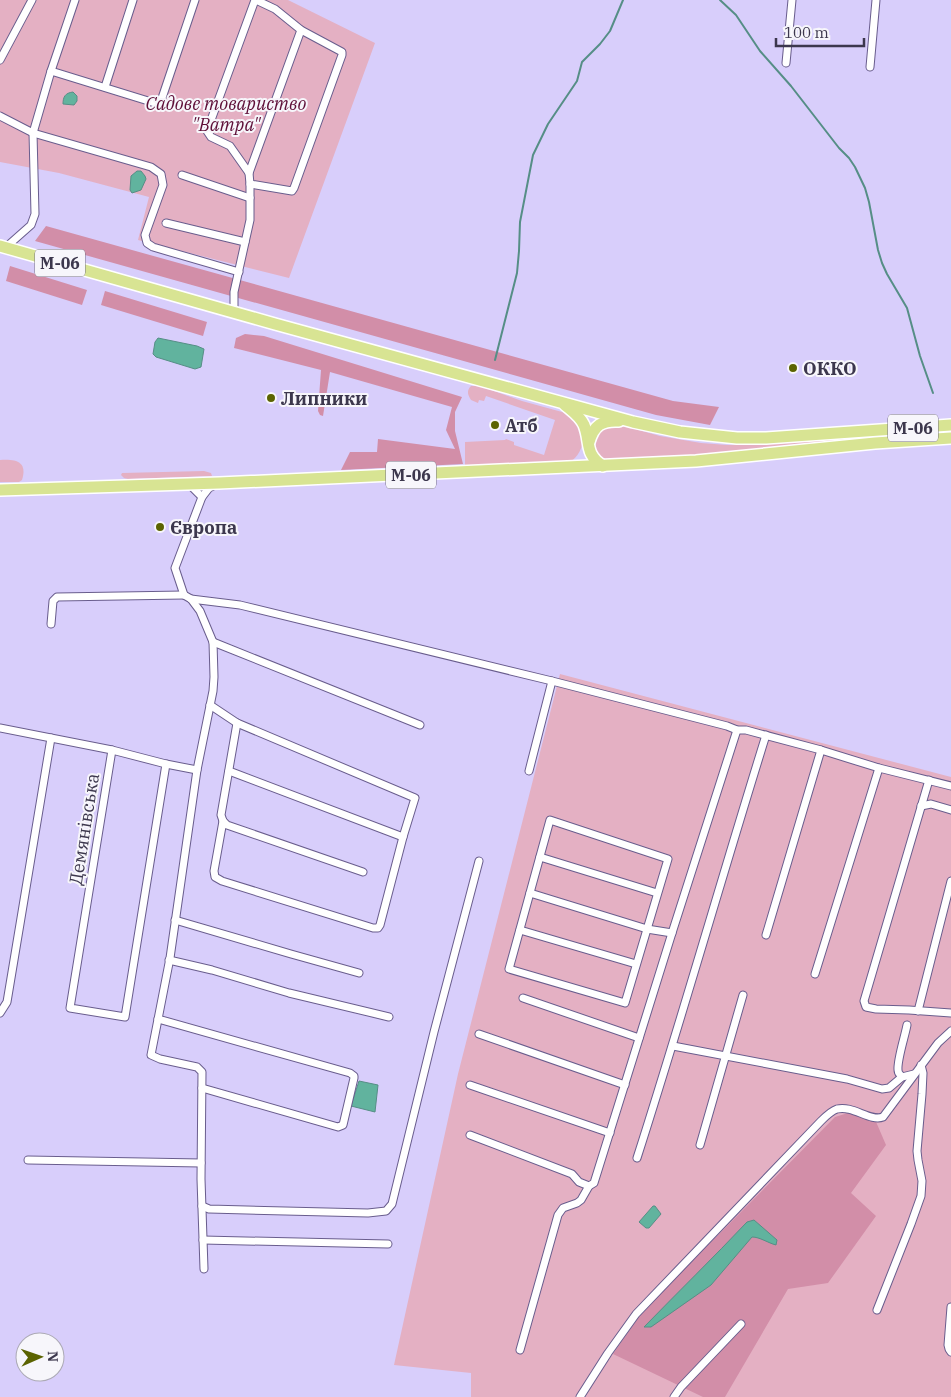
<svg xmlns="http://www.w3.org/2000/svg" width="951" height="1397" viewBox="0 0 951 1397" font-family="'IBM Plex Serif',serif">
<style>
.green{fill:#e4b0c3}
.forest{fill:#d28ea8}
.water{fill:#61b39e;stroke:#568e86}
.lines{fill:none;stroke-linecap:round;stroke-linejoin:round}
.stream{stroke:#568e86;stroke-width:2}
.minor-casing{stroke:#695d8d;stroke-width:9}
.trunk-casing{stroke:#fff;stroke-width:14}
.minor{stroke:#fff;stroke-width:7}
.trunk{stroke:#d8e493;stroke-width:11}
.poi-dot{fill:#5b6301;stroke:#f7f6fb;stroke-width:2}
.labels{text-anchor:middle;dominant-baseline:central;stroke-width:4;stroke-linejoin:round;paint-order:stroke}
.shield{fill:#f7f6fb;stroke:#747081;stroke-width:1}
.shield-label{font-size:16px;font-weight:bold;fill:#3c374d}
.park-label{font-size:18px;font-style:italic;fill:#5e0e37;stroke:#f7f6fb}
.poi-label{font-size:18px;font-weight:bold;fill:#3c374d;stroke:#f7f6fb;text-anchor:start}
.street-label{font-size:18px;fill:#3c374d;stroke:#f7f6fb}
</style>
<rect width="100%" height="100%" fill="#d8cefb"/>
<g class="green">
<polygon points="0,0 288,0 375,43 289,278 138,240 149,197 59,173 0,162"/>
<path d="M471 386H480L522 401 573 415C576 419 580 424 582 429 586 441 580 456 570 462L465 468V442L505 440 506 439 514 442V445L544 455 555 420 486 396 484 401 479 400 478 403 471 400C468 395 466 391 471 386Z"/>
<path d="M617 424 660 436 701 443 727 445 767 444 951 431V435L728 453 607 460C598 458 591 449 593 439 593 435 597 431 599 428Z"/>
<path d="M0 460C15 459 28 461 22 480L19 482H0Z"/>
<polygon points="204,471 211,473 212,476 128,479 124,478 121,475 122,473"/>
<polygon points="560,674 951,777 951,1397 471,1397 471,1373 394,1365 458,1074"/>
</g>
<g class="forest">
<polygon points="46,226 673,401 719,407 710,425 656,415 35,241"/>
<polygon points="10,266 87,290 82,305 6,281"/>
<polygon points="105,291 207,322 203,336 101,305"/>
<polygon points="245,334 264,336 462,397 455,412 455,431 463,464 341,470 350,452 377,452 378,439 455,449 446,430 452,407 330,372 323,416 320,415 318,411 321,370 234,348 236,338"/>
<polygon points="851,1112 874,1117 886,1145 851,1193 876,1216 828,1283 788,1289 725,1397 703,1397 613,1354 642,1312 835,1117"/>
</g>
<g class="water">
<path d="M73 92 77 96V101L74 105 63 104C63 97 65 93 73 92Z"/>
<polygon points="137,171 141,171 145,176 146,179 141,190 132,193 130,190 131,176"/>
<polygon points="158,338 197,346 204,349 201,367 195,369 156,357 153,354 155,342"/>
<polygon points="359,1081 378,1085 375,1112 351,1106"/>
<polygon points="653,1206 655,1206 661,1214 649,1228 646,1228 639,1222"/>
<path d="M754 1220 777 1240 776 1245C768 1243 760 1237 752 1237L711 1285 651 1327H644C678 1292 713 1258 747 1222Z"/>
</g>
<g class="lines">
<g class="stream">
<polyline points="720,0 736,15 760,51 791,86 839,148 849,158 855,167 865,188 869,202 878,250 882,263 887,274 907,308 920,356 933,393"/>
<polyline points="495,360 517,273 519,251 520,222 533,155 548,124 577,81 582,62 600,44 610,31 623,0"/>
</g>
<g class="minor-casing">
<g id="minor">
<polyline points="0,60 32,0"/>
<polyline points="786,63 792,0"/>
<polyline points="870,67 876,0"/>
<polyline points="51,71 158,104 162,98 195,0"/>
<polyline points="105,87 133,0"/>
<polyline points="0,116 33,133 151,167 161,174 163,185 145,235 147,243 153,247 239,272"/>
<polyline points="249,173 301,30"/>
<polyline points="182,175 250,198"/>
<polyline points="250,184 292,191 294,188 342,55 342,52 301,30 275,9 256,0"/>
<polyline points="166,223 245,242"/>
<polyline points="5,248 31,225 35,214 33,133 51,71 75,0"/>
<polyline points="234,312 234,292 250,220 250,184 249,173 230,146 211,137 207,131 255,0"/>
<polyline points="189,484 202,497"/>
<polyline points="191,599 240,605 552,681 727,726 737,730 746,730 821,750 879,768 951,786"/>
<polyline points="51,624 53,601 57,597 184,595"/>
<polyline points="213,642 420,725"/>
<polyline points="210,705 237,723 415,798 403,837 380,925 378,928 373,928 222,881 215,877 214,871 223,821"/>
<polyline points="237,723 221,815 223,821 227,825 363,872"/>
<polyline points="0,728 112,750 166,764 197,770"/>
<polyline points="112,750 70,1008 125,1017 166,764"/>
<polyline points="229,771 403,837"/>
<polyline points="529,771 552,681"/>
<polyline points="929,780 864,1001 866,1007 876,1009 909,1010 951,1013"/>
<polyline points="921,806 931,804 951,810"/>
<polygon points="550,820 668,859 625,1003 509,969"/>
<polyline points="540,857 657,893"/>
<polyline points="530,893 647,929 672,933"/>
<polyline points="175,920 291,954 359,973"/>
<polyline points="520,930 636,964"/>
<polyline points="766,935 821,750"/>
<polyline points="169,960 212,970 289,993 389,1017"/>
<polyline points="815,974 879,768"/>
<polyline points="523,998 639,1038"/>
<polyline points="918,1011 951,881"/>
<polyline points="0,1013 7,1002 51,738"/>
<polyline points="158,1019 350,1073 354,1076 354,1078 343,1125 338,1127 202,1088"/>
<polyline points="479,1034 625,1085"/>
<polyline points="673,1046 847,1079 882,1089 889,1088 902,1077 914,1074"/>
<path d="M902 1077C900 1074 898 1074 898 1070 897 1060 905 1036 907 1025"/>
<polyline points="470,1085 610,1133"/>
<polyline points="470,1135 572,1174 579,1182 589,1186"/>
<polyline points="700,1145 743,995"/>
<path d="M637 1158C682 1018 722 876 766 735"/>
<polyline points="28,1160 201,1163"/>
<polyline points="202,1206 209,1209 368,1213 386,1211 392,1204 434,1032 479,861"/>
<polyline points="203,1240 388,1244"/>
<polyline points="204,1269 201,1179 202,1072 197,1067 160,1059 151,1055 170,958 197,770 213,691 214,677 213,642 200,611 191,599 184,595 175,568 202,497 209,488 215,485"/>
<polyline points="951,1307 948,1345 949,1349 951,1352"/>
<polyline points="877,1310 911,1224 921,1196 922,1181 918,1160 917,1151 922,1094 923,1073 921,1065"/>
<polyline points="520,1350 558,1215 563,1208 577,1203 581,1200 589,1186 594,1183 672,933 737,730"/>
<path d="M580 1397 608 1353 636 1314 821 1121C826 1116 831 1111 837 1109 853 1105 870 1122 883 1117L938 1043 951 1031"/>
<polyline points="674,1397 681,1387 741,1324"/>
</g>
</g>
<g class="trunk-casing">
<g id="trunk">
<polyline points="0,246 275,324 633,422 680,432 737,438 766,438 951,425"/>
<path d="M565 405C572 411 580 416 584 425 591 442 584 454 603 466"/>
<path d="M589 442C594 425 602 420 619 421"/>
<polyline points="0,490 219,483 696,461 875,443 951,438"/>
</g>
</g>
<use href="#minor" class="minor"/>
<use href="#trunk" class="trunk"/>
</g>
<g class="poi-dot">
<circle cx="793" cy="368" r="5"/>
<circle cx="271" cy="398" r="5"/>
<circle cx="495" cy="425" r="5"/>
<circle cx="160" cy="527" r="5"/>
</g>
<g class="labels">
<g class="shield">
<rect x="35" y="249.5" width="50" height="27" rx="4"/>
<rect x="888" y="414.5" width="50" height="27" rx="4"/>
<rect x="386" y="461.5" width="50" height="27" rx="4"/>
</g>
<g class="shield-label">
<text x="60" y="263">М-06</text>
<text x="913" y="428">М-06</text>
<text x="411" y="475">М-06</text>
</g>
<g class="park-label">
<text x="226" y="103">Садове товариство<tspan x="226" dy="21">"Ватра"</tspan></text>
</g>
<g class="poi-label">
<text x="803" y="368">ОККО</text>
<text x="281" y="398">Липники</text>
<text x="505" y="425">Атб</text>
<text x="170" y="527">Європа</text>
</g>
<g class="street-label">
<text transform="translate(84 829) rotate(-81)">Демянівська</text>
</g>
</g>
<g transform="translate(40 1357) rotate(88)"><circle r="24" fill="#f7f6fb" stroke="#acaab5"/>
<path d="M0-4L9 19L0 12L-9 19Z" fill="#5b6301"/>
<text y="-8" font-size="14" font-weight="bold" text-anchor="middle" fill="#3c374d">N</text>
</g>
<path d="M776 38v8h88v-8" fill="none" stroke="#3c374d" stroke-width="2.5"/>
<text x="784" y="38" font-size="15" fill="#3c374d" stroke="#f7f6fb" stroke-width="4" paint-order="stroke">100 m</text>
</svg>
